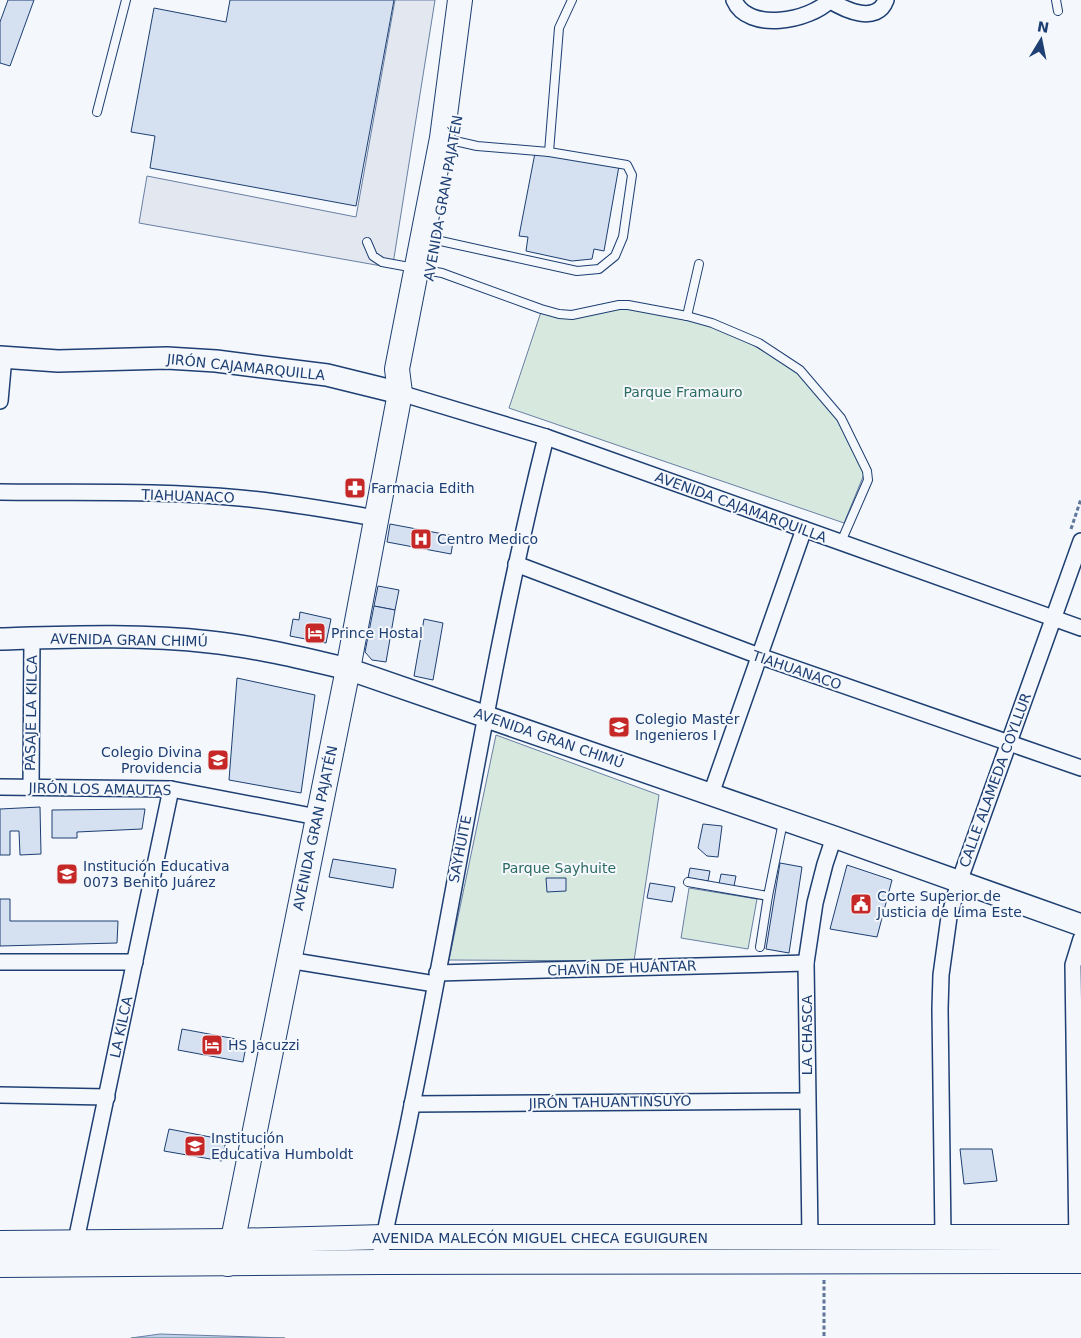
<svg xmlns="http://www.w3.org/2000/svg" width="1081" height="1338" viewBox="0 0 1081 1338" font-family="'DejaVu Sans',sans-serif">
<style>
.green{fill:#d7e8df;stroke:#687fa3}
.parking{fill:#e3e8f0;stroke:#687fa3}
.water{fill:#bed0e5;stroke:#687fa3}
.building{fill:#d5e0f0;stroke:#1d3f73}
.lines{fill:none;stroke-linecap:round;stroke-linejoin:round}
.lane-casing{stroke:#1d3f73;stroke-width:10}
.street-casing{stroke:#1d3f73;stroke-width:18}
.secondary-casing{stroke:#1d3f73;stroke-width:24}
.primary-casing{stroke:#1d3f73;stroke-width:26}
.path{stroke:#5e769c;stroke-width:3;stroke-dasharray:4 2.5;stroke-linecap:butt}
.lane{stroke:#f4f7fb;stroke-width:8}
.street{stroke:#f4f7fb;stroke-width:15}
.secondary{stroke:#f4f7fb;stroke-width:21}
.primary{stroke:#f4f7fb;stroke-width:24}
.labels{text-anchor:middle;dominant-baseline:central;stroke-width:4;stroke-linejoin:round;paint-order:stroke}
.street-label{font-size:14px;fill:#1d3f73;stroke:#f4f7fb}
.park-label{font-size:14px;fill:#2c6c60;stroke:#f4f7fb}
.poi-label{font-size:14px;fill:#1d3f73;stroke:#f4f7fb;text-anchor:start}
</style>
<rect width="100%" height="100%" fill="#f4f7fb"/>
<g class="green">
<polygon points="624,307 677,317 708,325 751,344 780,361 803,377 838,417 865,472 844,523 509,408 541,312 554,315"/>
<polygon points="496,735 659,795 634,961 449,960"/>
<polygon points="689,888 757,899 748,949 681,938"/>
</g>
<polygon class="parking" points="395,0 435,0 393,264 393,268 139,223 147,176 356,217"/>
<polygon class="water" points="160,1334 285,1338 131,1338"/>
<g class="building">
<polygon points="8,0 34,0 10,66 0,63 0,22"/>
<polygon points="230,0 394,0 356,206 150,168 155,136 131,132 154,8 226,22"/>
<polygon points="535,153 619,166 604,251 594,249 592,259 572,261 526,251 528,237 519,236"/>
<polygon points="390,524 454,536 451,554 387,542"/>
<polygon points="378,586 399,590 395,610 374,606"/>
<polygon points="374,606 395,610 386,662 372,660 365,652"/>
<polygon points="300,612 331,619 326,643 290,636 293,619 299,620"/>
<polygon points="424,619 443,623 433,680 414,676"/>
<polygon points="237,678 315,695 301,793 229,780"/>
<polygon points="40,807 41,854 20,855 19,831 10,831 10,855 0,855 0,809"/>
<polygon points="145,809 142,829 77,832 77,838 52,838 52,810"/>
<polygon points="703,824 722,826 718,857 707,856 698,848"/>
<polygon points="333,859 396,869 393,888 329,877"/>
<polygon points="780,863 802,867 789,953 766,949"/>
<polygon points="847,865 892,880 877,937 830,929"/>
<polygon points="690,868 710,871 708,881 688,878"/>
<polygon points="721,874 736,876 734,886 719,884"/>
<polygon points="546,878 566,878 566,891 547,892"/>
<polygon points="650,883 675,887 672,902 647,898"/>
<polygon points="0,899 10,899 10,921 118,921 117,943 0,946"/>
<polygon points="182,1029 247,1041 243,1062 178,1050"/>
<polygon points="169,1129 226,1140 222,1161 164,1151"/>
<polygon points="960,1149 992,1149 997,1181 964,1184"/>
</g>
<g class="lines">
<g class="lane-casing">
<g id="lane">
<polyline points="1056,0 1058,11"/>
<polyline points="97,112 126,0"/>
<polyline points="549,152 559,28 572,0"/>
<polyline points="436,240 577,271 599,269 615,256 623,237 632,175 627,165 549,152 477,146 455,141"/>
<polyline points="367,242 373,256 382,262 442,273 541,309 559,314 572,315 619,305 628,305 687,316 712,323 759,343 800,370 841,418 867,471 868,480 841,542"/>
<polyline points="687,316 699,264"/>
<polyline points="688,882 768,896"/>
<polyline points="760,947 768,896 783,822"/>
</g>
</g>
<g class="street-casing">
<g id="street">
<path d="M734 0C748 33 810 21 830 0"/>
<path d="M829 0C845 10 877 25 886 0"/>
<polyline points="400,393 546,437 1081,628"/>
<polyline points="0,401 4,357"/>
<path d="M0 492C80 493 160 490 240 498 285 502 330 510 375 518"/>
<polyline points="516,564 759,656 1081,768"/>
<polyline points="0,787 171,789 317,817"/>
<polyline points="31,787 32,638"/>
<polyline points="711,794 804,529"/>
<polyline points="288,960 435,984"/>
<polyline points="0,962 135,962"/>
<polyline points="437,973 806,963"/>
<polyline points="0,1095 107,1097"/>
<polyline points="412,1104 807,1101"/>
<polyline points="810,1237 806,963 815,903 825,864 834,837"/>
<polyline points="943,1237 940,1009 941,975 949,917 959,882 1081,541"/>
<polyline points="1077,1244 1073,965 1081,939"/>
<polyline points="74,1250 171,789"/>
<path d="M379 1262C389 1210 402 1157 412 1105 458 882 491 657 546 437"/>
</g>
</g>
<g class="secondary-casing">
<g id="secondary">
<polyline points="0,357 58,361 167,358 216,361 327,375 400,393"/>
<path d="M0 639C69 637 141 634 210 642 257 647 302 658 348 669L834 837 1081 925"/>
</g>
</g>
<g class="primary-casing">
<g id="primary">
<polyline points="0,1243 232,1241 384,1237 1081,1237"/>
<polyline points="228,1264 348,669 400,393 397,369 442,138 460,0"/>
<polyline points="0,1265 379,1262 1081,1261"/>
</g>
</g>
<g class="path">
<polyline points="1071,529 1081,499"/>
<polyline points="824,1280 824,1338"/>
</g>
<use href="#lane" class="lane"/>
<use href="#street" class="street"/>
<use href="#secondary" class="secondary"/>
<use href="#primary" class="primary"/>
</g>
<defs>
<g id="pharmacy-square" transform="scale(1.125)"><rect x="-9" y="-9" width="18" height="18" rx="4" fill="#c62828" stroke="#f4f7fb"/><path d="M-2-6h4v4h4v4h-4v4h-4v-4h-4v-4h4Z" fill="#fff"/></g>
<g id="hospital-square" transform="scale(1.125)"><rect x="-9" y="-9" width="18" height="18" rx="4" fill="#c62828" stroke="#f4f7fb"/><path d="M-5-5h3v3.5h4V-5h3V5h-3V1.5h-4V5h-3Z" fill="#fff"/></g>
<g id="hotel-square" transform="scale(1.125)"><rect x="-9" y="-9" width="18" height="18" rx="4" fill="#c62828" stroke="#f4f7fb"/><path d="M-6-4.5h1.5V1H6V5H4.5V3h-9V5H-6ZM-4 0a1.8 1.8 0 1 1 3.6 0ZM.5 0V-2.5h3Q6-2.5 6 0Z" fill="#fff"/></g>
<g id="school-square" transform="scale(1.125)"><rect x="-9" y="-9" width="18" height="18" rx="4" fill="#c62828" stroke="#f4f7fb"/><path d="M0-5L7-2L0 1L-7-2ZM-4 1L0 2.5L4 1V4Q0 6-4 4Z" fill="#fff"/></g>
<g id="civic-square" transform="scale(1.125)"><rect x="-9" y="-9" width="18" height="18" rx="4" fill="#c62828" stroke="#f4f7fb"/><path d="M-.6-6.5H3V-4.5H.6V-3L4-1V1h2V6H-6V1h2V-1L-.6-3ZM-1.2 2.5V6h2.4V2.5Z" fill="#fff"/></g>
</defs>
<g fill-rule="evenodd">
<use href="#pharmacy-square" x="355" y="488"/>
<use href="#hospital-square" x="421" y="539"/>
<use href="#hotel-square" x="315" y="633"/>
<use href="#school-square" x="619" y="727"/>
<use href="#school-square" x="218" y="760"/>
<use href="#school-square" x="67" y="874"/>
<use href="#civic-square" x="861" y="904"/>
<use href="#hotel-square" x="212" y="1045"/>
<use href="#school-square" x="195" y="1146"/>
</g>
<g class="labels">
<g class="street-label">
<text transform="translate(443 198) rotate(-80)">AVENIDA GRAN PAJATÉN</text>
<text transform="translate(246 367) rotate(6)">JIRÓN CAJAMARQUILLA</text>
<text transform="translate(188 496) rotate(2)">TIAHUANACO</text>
<text transform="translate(741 507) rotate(20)">AVENIDA CAJAMARQUILLA</text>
<text transform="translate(129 640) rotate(1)">AVENIDA GRAN CHIMÚ</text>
<text transform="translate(797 670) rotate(19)">TIAHUANACO</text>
<text transform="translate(31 713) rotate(-89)">PASAJE LA KILCA</text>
<text transform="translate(549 738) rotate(19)">AVENIDA GRAN CHIMÚ</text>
<text transform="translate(995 780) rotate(-70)">CALLE ALAMEDA COYLLUR</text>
<text transform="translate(100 789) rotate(1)">JIRÓN LOS AMAUTAS</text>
<text transform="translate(315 828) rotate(-78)">AVENIDA GRAN PAJATÉN</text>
<text transform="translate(460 849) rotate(-79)">SAYHUITE</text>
<text transform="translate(622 968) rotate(-2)">CHAVÍN DE HUÁNTAR</text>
<text transform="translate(121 1027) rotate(-78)">LA KILCA</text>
<text transform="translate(807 1035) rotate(-90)">LA CHASCA</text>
<text transform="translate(610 1102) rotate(-1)">JIRÓN TAHUANTINSUYO</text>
<text x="540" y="1238">AVENIDA MALECÓN MIGUEL CHECA EGUIGUREN</text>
</g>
<g class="park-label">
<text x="683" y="392">Parque Framauro</text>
<text x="559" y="868">Parque Sayhuite</text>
</g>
<g class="poi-label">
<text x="371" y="488">Farmacia Edith</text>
<text x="437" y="539">Centro Medico</text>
<text x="331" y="633">Prince Hostal</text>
<text x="635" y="719">Colegio Master<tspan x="635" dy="16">Ingenieros I</tspan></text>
<text x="202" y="752" text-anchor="end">Colegio Divina<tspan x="202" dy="16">Providencia</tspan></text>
<text x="83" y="866">Institución Educativa<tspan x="83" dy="16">0073 Benito Juárez</tspan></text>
<text x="877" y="896">Corte Superior de<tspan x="877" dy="16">Justicia de Lima Este</tspan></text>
<text x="228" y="1045">HS Jacuzzi</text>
<text x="211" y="1138">Institución<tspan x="211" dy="16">Educativa Humboldt</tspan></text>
</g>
</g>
<g transform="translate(1041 40) rotate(10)" stroke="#f4f7fb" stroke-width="4" paint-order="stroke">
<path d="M0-4L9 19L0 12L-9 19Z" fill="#1d3f73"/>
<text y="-8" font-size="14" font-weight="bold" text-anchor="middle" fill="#1d3f73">N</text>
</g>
</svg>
